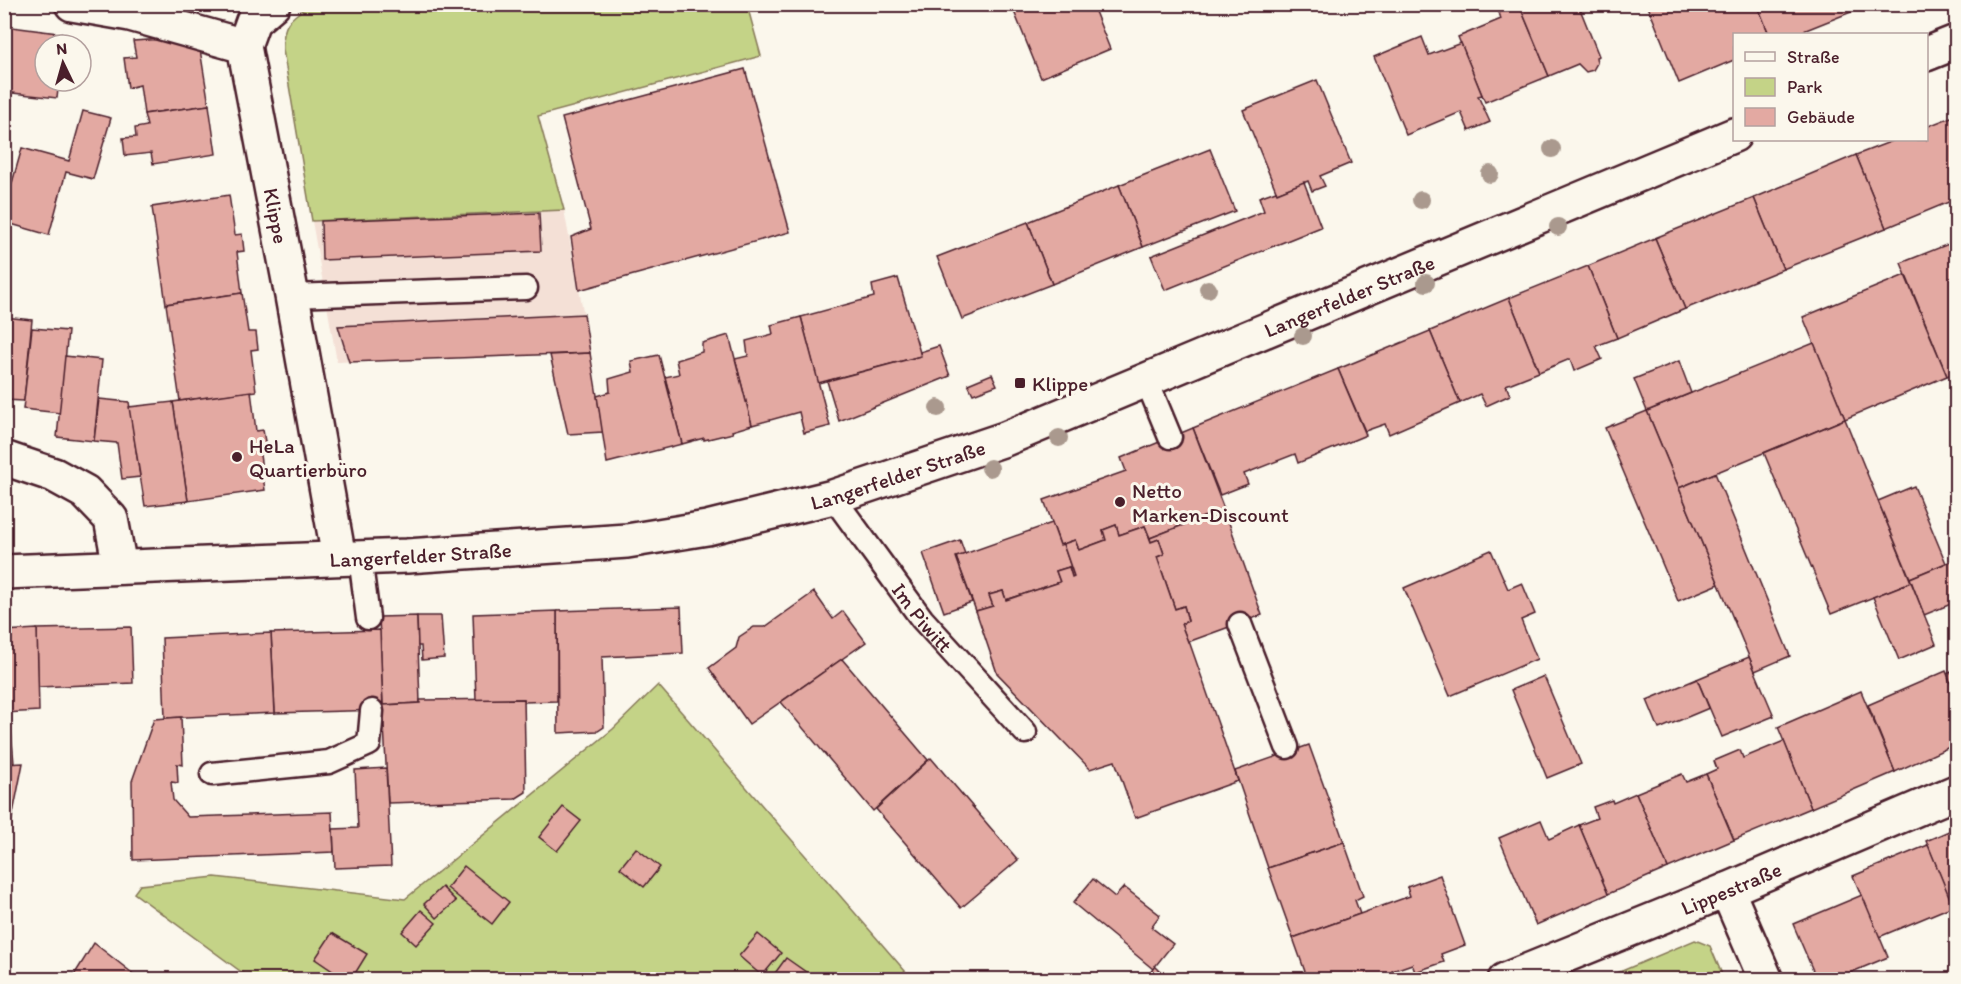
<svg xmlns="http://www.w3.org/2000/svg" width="1961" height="984" viewBox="0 0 1961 984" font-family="Itim,sans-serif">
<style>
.built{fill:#f4e0d6}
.green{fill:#c4d387;stroke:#877959;stroke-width:1.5}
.building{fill:#e3a9a2;stroke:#4a1f2b;stroke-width:1.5}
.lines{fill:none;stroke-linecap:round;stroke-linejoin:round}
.service-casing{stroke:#4a1f2b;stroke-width:27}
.minor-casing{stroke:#4a1f2b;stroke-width:38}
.secondary-casing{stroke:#4a1f2b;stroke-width:38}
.service{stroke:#fbf7ec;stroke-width:22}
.minor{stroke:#fbf7ec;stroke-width:33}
.secondary{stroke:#fbf7ec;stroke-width:33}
.tree{fill:#aa998e}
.poi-dot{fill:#4a1f2b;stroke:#fbf7ec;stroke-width:2}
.labels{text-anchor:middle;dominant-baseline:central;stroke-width:6;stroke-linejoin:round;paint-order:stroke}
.street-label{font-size:21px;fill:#4a1f2b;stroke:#fbf7ec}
.poi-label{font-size:21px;fill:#4a1f2b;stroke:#fbf7ec;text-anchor:start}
</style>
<rect width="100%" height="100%" fill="#fbf7ec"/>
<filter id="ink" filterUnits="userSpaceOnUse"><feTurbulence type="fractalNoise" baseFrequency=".0167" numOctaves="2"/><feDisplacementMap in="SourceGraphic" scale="12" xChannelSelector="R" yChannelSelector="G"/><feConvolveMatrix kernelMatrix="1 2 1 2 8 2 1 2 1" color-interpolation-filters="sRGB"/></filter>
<g filter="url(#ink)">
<polygon class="built" points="564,210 591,353 337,362 312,221"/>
<g class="green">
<path d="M747 5 761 56 538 116 564 210 312 221 283 50C282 24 289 19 309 5Z"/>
<polygon points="658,685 912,979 251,979 134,893 140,885 215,877 405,899 613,729"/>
<polygon points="1695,940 1710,946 1724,979 1603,979"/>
</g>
<g class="building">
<polygon points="1011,4 1092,4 1110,49 1041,78"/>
<polygon points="1511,4 1519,4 1549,76 1485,102 1458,37 1501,19 1498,9"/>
<polygon points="1519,4 1578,4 1599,56 1596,57 1597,63 1593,70 1586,72 1578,64 1549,76"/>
<polygon points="1647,4 1757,4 1769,34 1734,34 1734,60 1679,83"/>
<polygon points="1757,4 1854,4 1856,10 1796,34 1769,34"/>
<polygon points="4,26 65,34 64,45 45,45 45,81 59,81 57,98 4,92"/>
<polygon points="198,37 209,105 144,114 140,85 128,88 124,58 136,57 133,41"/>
<polygon points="1422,37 1429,55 1461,43 1482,95 1478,96 1490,122 1469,131 1461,112 1406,135 1374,57"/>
<polygon points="745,69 790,232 579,290 571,237 591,229 562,118"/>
<polygon points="1317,80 1351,163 1320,176 1325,186 1312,191 1308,181 1277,193 1243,110"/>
<polygon points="209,105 216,154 153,164 151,153 125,156 123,138 136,137 135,128 147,126 144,114"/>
<polygon points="83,111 111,118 93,179 66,172 49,235 4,222 4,211 22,148 69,161"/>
<polygon points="1956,115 1956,199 1886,228 1856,155 1895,140 1926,140 1926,127"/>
<polygon points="1210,149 1235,211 1143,247 1119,185"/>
<polygon points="1856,155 1886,228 1783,269 1754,198"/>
<polygon points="1304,182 1321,227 1165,290 1151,256 1264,211 1259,197 1276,191 1277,193"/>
<polygon points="1119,185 1143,247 1052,284 1028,222"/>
<polygon points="229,195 235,235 242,234 244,251 237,252 242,293 166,304 152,207"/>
<polygon points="1754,198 1783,269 1685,309 1655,238"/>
<polygon points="539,213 541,251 322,260 321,221"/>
<polygon points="1028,222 1052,284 962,319 937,257"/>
<polygon points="1655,238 1685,309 1617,338 1588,266"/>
<polygon points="1956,241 1956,372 1947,376 1901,263"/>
<polygon points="1588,266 1617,338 1596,346 1602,359 1574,371 1570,359 1539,372 1509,298"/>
<polygon points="1905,275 1947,376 1845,419 1803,317"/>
<polygon points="898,278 921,356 818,383 801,317 874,297 872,285"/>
<polygon points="242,293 248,332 256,332 258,349 251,350 256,391 180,401 166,304"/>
<polygon points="1509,298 1539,372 1506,385 1510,395 1486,406 1480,394 1460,403 1430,331"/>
<polygon points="584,314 590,353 349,362 338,326"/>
<polygon points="4,317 32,320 24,401 4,400"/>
<polygon points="801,317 830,426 804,433 799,412 752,425 735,359 748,356 746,341 773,334 771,325"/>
<polygon points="32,328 68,331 60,413 23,409"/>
<polygon points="1430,331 1460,403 1389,434 1385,424 1365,431 1338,369"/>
<polygon points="729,335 752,425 732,431 733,433 704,440 704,438 682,444 665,377 679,374 676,360 702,352 702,343"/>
<polygon points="1814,343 1845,419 1679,488 1647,411"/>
<polygon points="939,346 950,376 839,421 827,381 921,356 920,352"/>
<polygon points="590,353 603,432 568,434 550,355"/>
<polygon points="659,355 682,444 607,463 597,396 610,392 609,379 633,372 631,361"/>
<polygon points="65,356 102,360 94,441 57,437"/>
<polygon points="1679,361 1691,393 1647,411 1634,379"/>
<polygon points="1338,369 1366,435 1298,463 1295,454 1244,474 1248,484 1220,495 1193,428"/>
<polygon points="992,374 997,385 973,394 968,384"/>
<polygon points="251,391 256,431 263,430 266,447 259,448 265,490 188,501 173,402"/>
<polygon points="99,399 129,402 140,477 122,479 117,443 94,441"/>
<polygon points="173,402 188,501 145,506 129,407"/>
<polygon points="1647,411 1719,584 1678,601 1605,428"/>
<polygon points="1845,419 1911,582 1831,614 1764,453"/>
<polygon points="1193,428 1224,509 1150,538 1145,526 1119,535 1116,525 1103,530 1106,540 1079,550 1075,540 1060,545 1044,500 1126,471 1121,458"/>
<polygon points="1715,473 1790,656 1755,671 1679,488"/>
<polygon points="1914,486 1946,563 1910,578 1878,501"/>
<polygon points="1224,509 1262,615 1188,642 1181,624 1188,621 1184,606 1175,609 1157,557 1164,554 1159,539 1151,542 1150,538"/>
<polygon points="1052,523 1060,545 1063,544 1074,576 1072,577 1069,567 1056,571 1060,582 1006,600 1003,591 989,595 993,606 976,611 956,557"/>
<polygon points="1116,525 1119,535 1145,526 1151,542 1159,539 1164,554 1157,557 1175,609 1184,606 1188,621 1181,624 1188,642 1189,641 1238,781 1135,818 1115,761 1090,769 997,673 976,611 993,606 989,595 1003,591 1006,600 1060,582 1056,571 1069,567 1072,577 1074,576 1063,544 1075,540 1079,550 1106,540 1103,530"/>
<polygon points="960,540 965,554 956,557 972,602 944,612 923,553"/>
<polygon points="1491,550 1508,589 1522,583 1535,614 1521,620 1537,659 1450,696 1404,588"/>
<polygon points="1956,559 1956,602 1924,615 1910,578"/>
<polygon points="1911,582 1936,644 1899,660 1873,597"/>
<polygon points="814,592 833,619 843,611 866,642 749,724 709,668 736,648 739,637 754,627 765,627"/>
<polygon points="681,607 683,653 602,657 604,727 598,731 558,733 557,611"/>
<polygon points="557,611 557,701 524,702 524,699 476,700 473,614"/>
<polygon points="417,616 420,703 383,705 379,617"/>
<polygon points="417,616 441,616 444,658 422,660 421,646 418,646"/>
<polygon points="131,627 133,683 38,687 37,629"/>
<polygon points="37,629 39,711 4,713 4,631"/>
<polygon points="380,630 383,710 275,713 271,633"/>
<polygon points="271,633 275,713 165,718 162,638"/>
<polygon points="1749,657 1774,716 1722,737 1697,679"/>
<polygon points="842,659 928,760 873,811 781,702"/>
<polygon points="1956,670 1956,697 1947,674"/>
<polygon points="1946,671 1956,697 1956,744 1895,772 1868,705"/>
<polygon points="1544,676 1581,764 1547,778 1511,690"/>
<polygon points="1697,679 1709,708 1659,729 1647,700"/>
<polygon points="1861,691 1895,772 1811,808 1778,727"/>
<polygon points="524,699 526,792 515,799 388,803 383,705 420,703 420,700"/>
<polygon points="181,717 183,765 177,764 178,783 171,782 173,800 188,817 332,812 334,852 133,860 132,781 154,719"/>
<polygon points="4,730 11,730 14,763 4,764"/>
<polygon points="1784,741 1811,808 1734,840 1706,774 1717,769 1714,761 1740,750 1743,758"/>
<polygon points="1309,745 1344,842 1268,868 1235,771"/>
<polygon points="931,758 1018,860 961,908 876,809"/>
<polygon points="23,763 4,859 4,764"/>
<polygon points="386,768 391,866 335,868 333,829 358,828 355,770"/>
<polygon points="1682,774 1686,782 1706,774 1734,840 1668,868 1636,793"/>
<polygon points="1636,793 1668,868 1608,894 1579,825 1597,818 1593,807 1612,800 1613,803"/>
<polygon points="563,807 581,821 557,851 539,837"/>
<polygon points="1541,820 1549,839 1579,825 1608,894 1536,925 1499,838"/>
<polygon points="1956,828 1956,914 1926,841"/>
<polygon points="1344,842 1363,896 1355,900 1360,914 1293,938 1268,868"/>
<polygon points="1928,845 1953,906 1879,937 1853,876"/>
<polygon points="636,848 660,867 644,887 620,868"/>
<polygon points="464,866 509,902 492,924 447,888"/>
<polygon points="1440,875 1465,945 1441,954 1444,962 1415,972 1412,964 1392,971 1395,980 1308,980 1293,938 1410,896 1407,887"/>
<polygon points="1093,879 1115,897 1124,887 1160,915 1151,927 1173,944 1153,969 1073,903"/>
<polygon points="442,887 456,901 437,918 424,904"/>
<polygon points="1862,895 1888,957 1833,980 1817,980 1793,924"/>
<polygon points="421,910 436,923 416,945 402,932"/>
<polygon points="332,933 367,954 351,980 346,980 315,959"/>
<polygon points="758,934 781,953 762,976 739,956"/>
<polygon points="94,943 141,980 71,980"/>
<polygon points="786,958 813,977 811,980 770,980"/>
<polygon points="1155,966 1169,980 1145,980"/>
</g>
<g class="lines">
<g class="service-casing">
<g id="service">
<polyline points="292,296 526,288"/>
<polyline points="1146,379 1170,437"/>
<path id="s1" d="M833 497 922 619 1025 732"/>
<polyline points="360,557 368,618"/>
<polyline points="1240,624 1287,747"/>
<polyline points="212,774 329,762 369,744 372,711"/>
</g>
</g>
<g class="minor-casing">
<g id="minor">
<path id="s2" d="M72 4 130 14 244 46 292 296 339 558"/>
<polyline points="244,46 253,21 273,4"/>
<polyline points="4,458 54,475 85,492 111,519 120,567"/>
<polyline points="1727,890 1766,980"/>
<path id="s3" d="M1505 980 1727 890 1956 792"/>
</g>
</g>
<g class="secondary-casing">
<g id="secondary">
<polyline points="1926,54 1956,42"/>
<path id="s4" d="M4 572 407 556 627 541 707 528 833 497 1005 439 1734 135"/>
</g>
</g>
<use href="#service" class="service"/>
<use href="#minor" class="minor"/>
<use href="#secondary" class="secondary"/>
</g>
<g class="tree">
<circle cx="1552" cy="149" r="9"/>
<circle cx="1490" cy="174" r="9"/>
<circle cx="1421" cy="200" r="9"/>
<circle cx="1558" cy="227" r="9"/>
<circle cx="1426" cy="283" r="9"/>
<circle cx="1208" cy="289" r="9"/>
<circle cx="1303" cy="336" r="9"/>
<circle cx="938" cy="408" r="9"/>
<circle cx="1059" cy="438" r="9"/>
<circle cx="990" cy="468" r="9"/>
</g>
</g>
<g class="poi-dot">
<rect x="1014" y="377" width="12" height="12" rx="3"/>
<circle cx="237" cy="457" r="6"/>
<circle cx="1120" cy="502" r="6"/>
</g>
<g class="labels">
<g class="street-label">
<text stroke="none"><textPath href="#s2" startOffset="350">Klippe</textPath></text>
<text stroke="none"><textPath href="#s4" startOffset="1389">Langerfelder Straße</textPath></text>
<text stroke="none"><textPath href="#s4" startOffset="903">Langerfelder Straße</textPath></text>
<text stroke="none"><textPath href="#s4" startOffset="417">Langerfelder Straße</textPath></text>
<text stroke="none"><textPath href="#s1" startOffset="150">Im Piwitt</textPath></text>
<text stroke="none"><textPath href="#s3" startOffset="244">Lippestraße</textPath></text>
</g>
<g class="poi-label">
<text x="1032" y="383">Klippe</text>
<text x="249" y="445">HeLa<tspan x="249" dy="24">Quartierbüro</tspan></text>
<text x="1132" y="490">Netto<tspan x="1132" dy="24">Marken-Discount</tspan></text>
</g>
</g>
<rect width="1961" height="984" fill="none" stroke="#fbf7ec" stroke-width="24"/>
<rect x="12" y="12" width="1937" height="960" fill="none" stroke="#4a1f2b" stroke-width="2" filter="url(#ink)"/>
<rect x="1733" y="33" width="195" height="108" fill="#fbf7ec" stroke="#b4a19f" stroke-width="1.5"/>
<rect x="1745" y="52" width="30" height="9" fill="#fbf7ec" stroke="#b4a19f" stroke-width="1.5"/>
<text x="1787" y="63" font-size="18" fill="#4a1f2b">Straße</text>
<rect x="1745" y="78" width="30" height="18" fill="#c4d387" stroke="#b4a19f" stroke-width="1.5"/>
<text x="1787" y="93" font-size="18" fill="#4a1f2b">Park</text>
<rect x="1745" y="108" width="30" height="18" fill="#e3a9a2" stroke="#b4a19f" stroke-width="1.5"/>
<text x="1787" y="123" font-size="18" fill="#4a1f2b">Gebäude</text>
<g transform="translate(63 63) rotate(355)"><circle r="28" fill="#fbf7ec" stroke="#b4a19f" stroke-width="1.5"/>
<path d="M0-4.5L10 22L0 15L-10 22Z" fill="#4a1f2b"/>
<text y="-9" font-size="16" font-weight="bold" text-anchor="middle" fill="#4a1f2b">N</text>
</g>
</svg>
